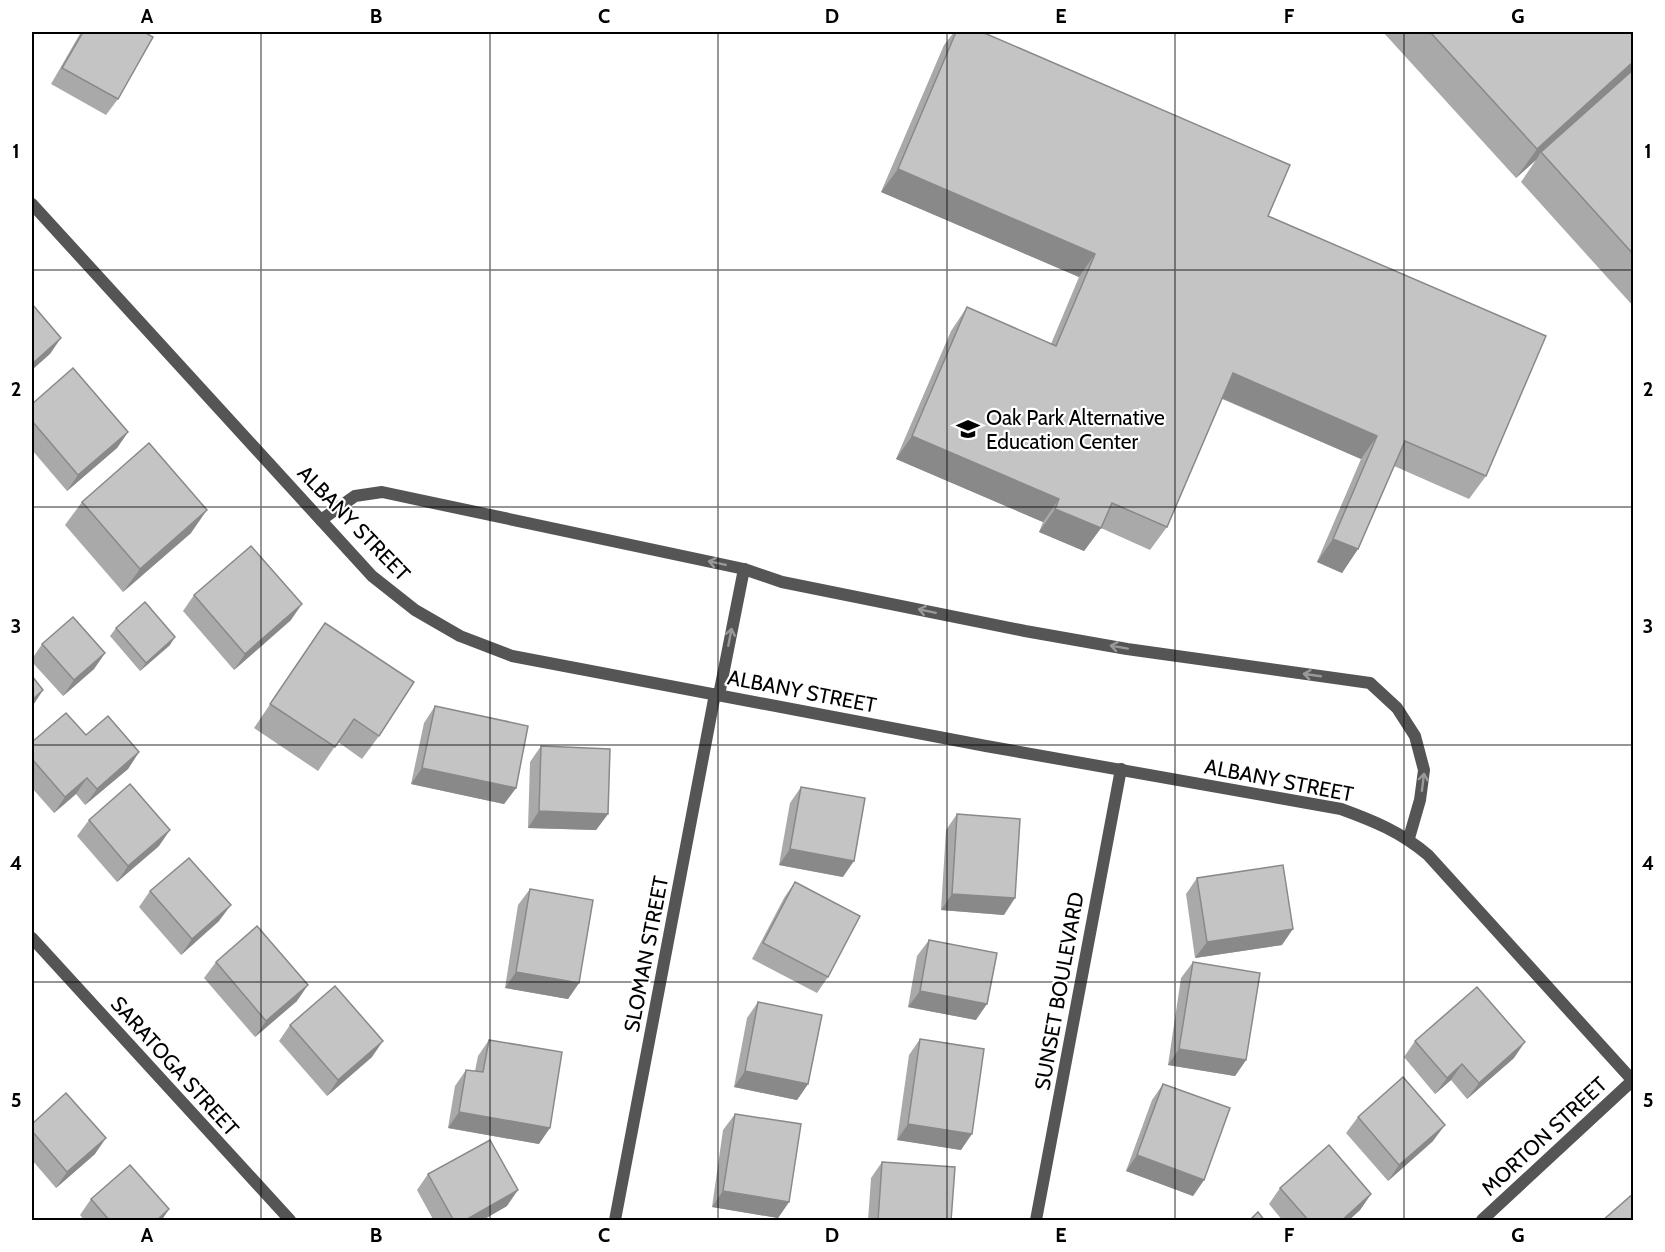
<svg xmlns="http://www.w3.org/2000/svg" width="1665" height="1252" viewBox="0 0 1665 1252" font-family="Cabin,sans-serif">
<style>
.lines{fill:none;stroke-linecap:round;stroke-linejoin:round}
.service{stroke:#555;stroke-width:12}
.minor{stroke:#555;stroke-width:12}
.wall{fill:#a9a9a9}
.shaded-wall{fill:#898989}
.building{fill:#c4c4c4;stroke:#898989;stroke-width:1.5}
.oneway{stroke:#999}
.grid{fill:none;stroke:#000;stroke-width:1.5;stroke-opacity:0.55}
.labels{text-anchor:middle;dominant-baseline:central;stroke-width:4.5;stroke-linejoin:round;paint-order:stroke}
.poi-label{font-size:21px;fill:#000;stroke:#fff;text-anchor:start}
.street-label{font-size:21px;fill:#000;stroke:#fff}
.neatline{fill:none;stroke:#000;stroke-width:2}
.grid-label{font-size:20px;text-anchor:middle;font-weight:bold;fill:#000}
</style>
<rect width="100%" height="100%" fill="#fff"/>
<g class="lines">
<g class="service">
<polyline points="321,520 355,496 382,492 744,569 782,582 1025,631 1127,649 1370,683 1397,708 1415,736 1424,770 1420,800 1409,838"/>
<polyline points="719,695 744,569"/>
</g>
<g class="minor">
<path d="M32 204 372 576 415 610 460 636 512 656 986 746 1341 809C1374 821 1401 832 1428 855L1634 1082"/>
<polyline points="32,938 290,1220"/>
<polyline points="615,1220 715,694"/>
<polyline points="1036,1220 1121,769"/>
<polyline points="1482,1220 1632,1081"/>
</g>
</g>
<g class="wall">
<polygon points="81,32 144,32 118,99 106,115 51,84"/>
<polygon points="954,32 982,32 1268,216 1486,476 1469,499 1394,466 1358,549 1342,573 1317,562 1361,459 1222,399 1167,527 1150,550 1101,528 1084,551 1039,532 1043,522 896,459 951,331 967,307 1051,344 1079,277 881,192 944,45"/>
<polygon points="1383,32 1634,32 1634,307 1521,182 1536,160 1516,178"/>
<polygon points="32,404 128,432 117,448 67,491 32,450"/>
<polygon points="82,502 191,533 123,592 65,525"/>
<polygon points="194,595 291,620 234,670 183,611"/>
<polygon points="325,623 379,736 362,759 338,742 318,771 254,728"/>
<polygon points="116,628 170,645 140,671 110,636"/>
<polygon points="42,644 105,653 94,669 63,696 32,662 32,659"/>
<polygon points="435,706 516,788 504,804 411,784 424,723"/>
<polygon points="86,735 139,752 128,769 85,805 76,794 54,813 32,788 32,742"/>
<polygon points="541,746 608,814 596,830 528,828 530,762"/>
<polygon points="801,787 843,877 779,865 790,803"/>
<polygon points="957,814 1004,915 941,910 946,830"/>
<polygon points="89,820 159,846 117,882 77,836"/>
<polygon points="1197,878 1282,945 1195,958 1186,894"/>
<polygon points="795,882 828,977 817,993 752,959 784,898"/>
<polygon points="530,889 579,983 568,999 505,988 518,905"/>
<polygon points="150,891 219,921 181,955 139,907"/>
<polygon points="929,940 976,1020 908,1007 917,956"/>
<polygon points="216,962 297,1001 255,1037 204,978"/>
<polygon points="1193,962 1246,1060 1235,1076 1168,1065 1181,978"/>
<polygon points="758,1002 808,1084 797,1100 734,1087 747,1018"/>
<polygon points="290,1025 372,1057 327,1096 279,1041"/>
<polygon points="920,1039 961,1150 897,1140 909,1055"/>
<polygon points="489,1040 539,1144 448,1128 455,1086 466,1070 475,1071 478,1056"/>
<polygon points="1415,1041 1514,1058 1467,1099 1451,1080 1435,1094 1404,1057"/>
<polygon points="1163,1084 1204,1180 1193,1196 1126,1171 1152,1100"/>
<polygon points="735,1114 789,1202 778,1218 712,1207 723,1130"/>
<polygon points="1358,1117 1433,1141 1388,1181 1346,1133"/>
<polygon points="32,1124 95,1154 56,1188 32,1160"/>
<polygon points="882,1162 951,1221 868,1221 871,1178"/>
<polygon points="428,1174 507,1206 481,1221 434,1221 417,1190"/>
<polygon points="1280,1188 1371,1194 1360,1210 1348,1221 1283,1221 1269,1204"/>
<polygon points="91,1199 169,1209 161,1221 85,1221 80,1215"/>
</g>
<g class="shaded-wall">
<polygon points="1634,61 1634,72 1541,152 1536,160 1516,178 1537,149"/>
<polygon points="898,169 1095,254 1079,277 881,192"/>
<polygon points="61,338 50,354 32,370 32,364"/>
<polygon points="1233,373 1377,436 1361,459 1217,396"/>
<polygon points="128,432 117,448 67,491 78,475"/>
<polygon points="912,436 1059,499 1043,522 896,459"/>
<polygon points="1055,509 1101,528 1084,551 1039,532"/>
<polygon points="207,510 191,533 123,592 140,569"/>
<polygon points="1333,539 1358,549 1342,573 1317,562"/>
<polygon points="302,604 291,620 234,670 245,654"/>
<polygon points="175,637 170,645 140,671 146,663"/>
<polygon points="105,653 94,669 63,696 74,680"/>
<polygon points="43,690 32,707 32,700"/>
<polygon points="139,752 128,769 85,805 97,789"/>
<polygon points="422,768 516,788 504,804 411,784"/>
<polygon points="87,778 76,794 54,813 65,797"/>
<polygon points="539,811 608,814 596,830 528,828"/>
<polygon points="170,830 159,846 117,882 128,866"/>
<polygon points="790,849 854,861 843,877 779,865"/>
<polygon points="952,894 1015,898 1004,915 941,910"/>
<polygon points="231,905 219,921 181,955 192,939"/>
<polygon points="1293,929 1282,945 1195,958 1207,942"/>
<polygon points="516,972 579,983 568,999 505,988"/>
<polygon points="308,985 297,1001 255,1037 266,1021"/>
<polygon points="920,991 987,1004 976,1020 908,1007"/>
<polygon points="383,1041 372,1057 327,1096 338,1080"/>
<polygon points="1525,1042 1514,1058 1467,1099 1479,1083"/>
<polygon points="1179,1049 1246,1060 1235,1076 1168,1065"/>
<polygon points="1462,1064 1451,1080 1435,1094 1447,1078"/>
<polygon points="745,1071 808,1084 797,1100 734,1087"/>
<polygon points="459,1112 550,1128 539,1144 448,1128"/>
<polygon points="908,1124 972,1134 961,1150 897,1140"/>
<polygon points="1445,1125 1433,1141 1388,1181 1399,1165"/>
<polygon points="106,1138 95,1154 56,1188 67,1172"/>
<polygon points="1137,1155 1204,1180 1193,1196 1126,1171"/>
<polygon points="518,1190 507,1206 481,1221 464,1221"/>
<polygon points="723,1191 789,1202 778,1218 712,1207"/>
<polygon points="1371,1194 1360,1210 1348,1221 1341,1221"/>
<polygon points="169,1209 161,1221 156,1221"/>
</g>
<g class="building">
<polygon points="83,32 144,32 153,37 118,99 62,68"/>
<polygon points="956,32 982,32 1290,165 1268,216 1546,336 1486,476 1405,441 1358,549 1333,539 1377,436 1233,373 1167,527 1112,503 1101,528 1055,509 1059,499 912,436 967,307 1056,346 1095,254 898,169"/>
<polygon points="1430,32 1634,32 1634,61 1537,149"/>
<polygon points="1634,69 1634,255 1541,152"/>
<polygon points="32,304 61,338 32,364"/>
<polygon points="73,368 128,432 78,475 32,421 32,404"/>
<polygon points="149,443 207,510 140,569 82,502"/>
<polygon points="251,546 302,604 245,654 194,595"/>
<polygon points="145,602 175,637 146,663 116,628"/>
<polygon points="73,617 105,653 74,680 42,644"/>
<polygon points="325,623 414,682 379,736 354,719 335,747 270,704"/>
<polygon points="32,676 43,690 32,700"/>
<polygon points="435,706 528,726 516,788 422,768"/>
<polygon points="66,713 86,735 108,716 139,752 97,789 87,778 65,797 32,759 32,742"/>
<polygon points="541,746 610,749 608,814 539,811"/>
<polygon points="130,784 170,830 128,866 89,820"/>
<polygon points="801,787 865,798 854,861 790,849"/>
<polygon points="957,814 1020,819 1015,898 952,894"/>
<polygon points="189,858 231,905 192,939 150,891"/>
<polygon points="1283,865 1293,929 1207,942 1197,878"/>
<polygon points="795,882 860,916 828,977 763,943"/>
<polygon points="530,889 593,900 579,983 516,972"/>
<polygon points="257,926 308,985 266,1021 216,962"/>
<polygon points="929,940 997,953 987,1004 920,991"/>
<polygon points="1193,962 1260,973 1246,1060 1179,1049"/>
<polygon points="335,986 383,1041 338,1080 290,1025"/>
<polygon points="1477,987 1525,1042 1479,1083 1462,1064 1447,1078 1415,1041"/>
<polygon points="758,1002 822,1015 808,1084 745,1071"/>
<polygon points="920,1039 984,1049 972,1134 908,1124"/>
<polygon points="489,1040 562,1052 550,1128 459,1112 466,1070 483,1072"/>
<polygon points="1403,1077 1445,1125 1399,1165 1358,1117"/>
<polygon points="1163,1084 1230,1108 1204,1180 1137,1155"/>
<polygon points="66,1093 106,1138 67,1172 32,1131 32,1124"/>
<polygon points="735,1114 801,1124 789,1202 723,1191"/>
<polygon points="490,1140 518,1190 464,1221 454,1221 428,1174"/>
<polygon points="1329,1145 1371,1194 1341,1221 1309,1221 1280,1188"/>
<polygon points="882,1162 955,1167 951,1221 878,1221"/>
<polygon points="130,1165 169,1209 156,1221 110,1221 91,1199"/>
<polygon points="1634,1193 1634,1221 1602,1221"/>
<polygon points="1258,1212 1265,1221 1249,1221"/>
</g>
<defs><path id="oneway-shaft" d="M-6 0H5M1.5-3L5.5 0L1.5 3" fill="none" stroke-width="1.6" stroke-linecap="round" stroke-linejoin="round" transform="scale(1.5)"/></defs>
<g class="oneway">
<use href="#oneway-shaft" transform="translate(717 563) rotate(-168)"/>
<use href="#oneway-shaft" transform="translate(927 611) rotate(-168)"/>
<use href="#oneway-shaft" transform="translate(730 637) rotate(-79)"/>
<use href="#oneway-shaft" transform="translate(1119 647) rotate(-170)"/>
<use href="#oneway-shaft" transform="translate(1312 675) rotate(-172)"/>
<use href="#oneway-shaft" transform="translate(1423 782) rotate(-83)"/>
</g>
<path class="grid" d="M261 32V1220M490 32V1220M718 32V1220M947 32V1220M1175 32V1220M1404 32V1220M32 270H1634M32 507H1634M32 745H1634M32 982H1634"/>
<defs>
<g id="school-bare" transform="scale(1.8)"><path d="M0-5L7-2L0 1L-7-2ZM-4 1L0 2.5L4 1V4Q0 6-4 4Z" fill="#000" stroke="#fff" stroke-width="2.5" paint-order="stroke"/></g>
</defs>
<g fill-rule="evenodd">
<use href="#school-bare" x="968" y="429"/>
</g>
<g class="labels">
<g class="poi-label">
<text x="986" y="417">Oak Park Alternative<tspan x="986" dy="24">Education Center</tspan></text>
</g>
<g class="street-label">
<text transform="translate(354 523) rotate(46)">ALBANY STREET</text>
<text transform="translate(802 691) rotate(11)">ALBANY STREET</text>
<text transform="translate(1279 780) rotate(11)">ALBANY STREET</text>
<text transform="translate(646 954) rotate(-79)">SLOMAN STREET</text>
<text transform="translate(1059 991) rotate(-80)">SUNSET BOULEVARD</text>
<text transform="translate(175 1066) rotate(48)">SARATOGA STREET</text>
<text transform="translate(1544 1136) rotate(-43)">MORTON STREET</text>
</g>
</g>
<rect width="1665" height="1252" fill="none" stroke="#ffffff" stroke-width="66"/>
<rect x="33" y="33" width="1599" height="1186" class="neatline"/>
<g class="grid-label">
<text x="147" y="23">A</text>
<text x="376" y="23">B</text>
<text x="604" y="23">C</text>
<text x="832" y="23">D</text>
<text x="1061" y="23">E</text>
<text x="1289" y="23">F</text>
<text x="1518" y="23">G</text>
<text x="16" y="158">1</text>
<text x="1648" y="158">1</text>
<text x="16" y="396">2</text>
<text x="1648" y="396">2</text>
<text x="16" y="633">3</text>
<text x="1648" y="633">3</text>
<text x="16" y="870">4</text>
<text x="1648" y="870">4</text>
<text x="16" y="1107">5</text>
<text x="1648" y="1107">5</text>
<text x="147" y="1242">A</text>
<text x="376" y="1242">B</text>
<text x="604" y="1242">C</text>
<text x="832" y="1242">D</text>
<text x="1061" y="1242">E</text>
<text x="1289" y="1242">F</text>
<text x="1518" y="1242">G</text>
</g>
</svg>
